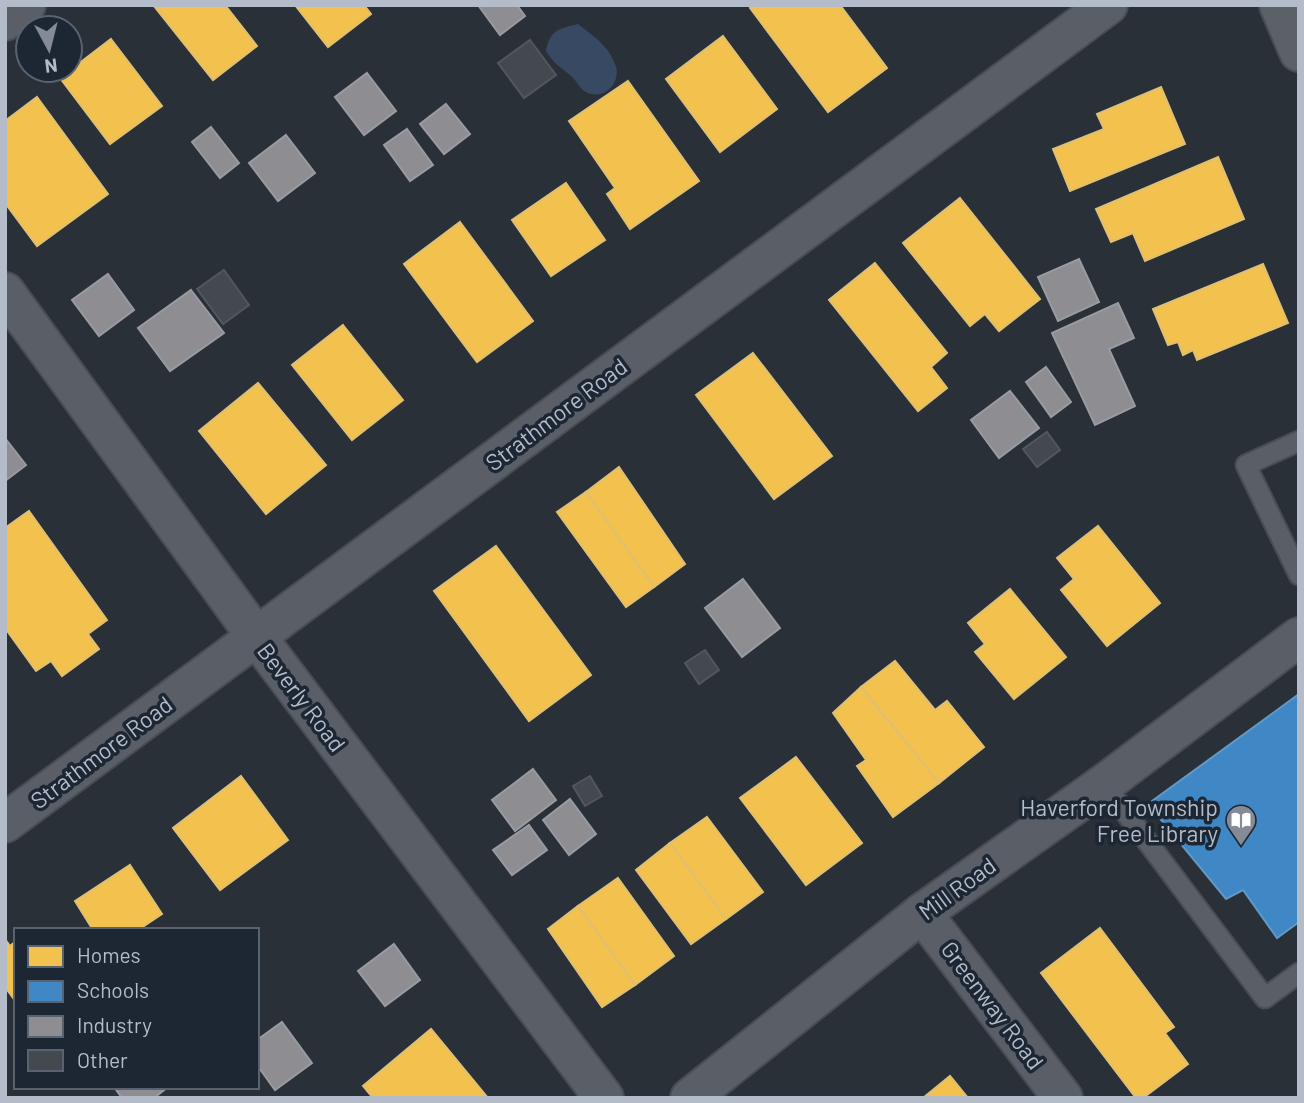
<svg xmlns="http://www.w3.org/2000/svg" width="1304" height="1103" viewBox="0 0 1304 1103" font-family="Barlow,sans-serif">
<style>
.water{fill:#384963}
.homes{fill:#f2c14e;stroke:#dfc073;stroke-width:2}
.schools{fill:#3f88c5;stroke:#6298c6;stroke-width:2}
.industry{fill:#8d8d92;stroke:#999ba2;stroke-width:2}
.building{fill:#444950;stroke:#52575f;stroke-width:2}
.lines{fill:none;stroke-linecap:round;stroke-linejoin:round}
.service-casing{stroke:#484c53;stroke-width:23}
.minor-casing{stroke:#484c53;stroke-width:42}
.primary-casing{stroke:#484c55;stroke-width:42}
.service{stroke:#5a5e66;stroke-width:19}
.minor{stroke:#5a5e66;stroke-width:38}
.primary{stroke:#5c6168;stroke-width:38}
.labels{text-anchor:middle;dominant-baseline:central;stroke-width:7;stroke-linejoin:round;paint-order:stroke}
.street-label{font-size:23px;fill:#b4bcc9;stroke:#1d2633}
.poi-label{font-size:23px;fill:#b4bcc9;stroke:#1d2633;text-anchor:end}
</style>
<rect width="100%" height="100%" fill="#2a3038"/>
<path class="water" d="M578 24C593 36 608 45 615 64 623 82 603 103 584 91 580 88 577 82 573 78 562 67 555 66 546 51 550 30 558 29 578 24Z"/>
<g class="homes">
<polygon points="155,5 225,5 257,46 213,80 154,6"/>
<polygon points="295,5 364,5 371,14 328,47"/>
<polygon points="754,5 840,5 887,68 828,112 750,8"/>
<polygon points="723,36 777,109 720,152 666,79"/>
<polygon points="111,39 162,106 110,144 60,78"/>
<polygon points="628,81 699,181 630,229 607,194 615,188 569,121"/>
<polygon points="1161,87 1185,144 1070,191 1053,149 1104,129 1097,114"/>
<polygon points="37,97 108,194 37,246 5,203 5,121"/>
<polygon points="1218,157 1244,219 1145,261 1133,233 1111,242 1096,209"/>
<polygon points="566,183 605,240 551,276 512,220"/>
<polygon points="960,198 1040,299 999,331 985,314 970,326 903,243"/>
<polygon points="460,222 533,321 477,362 404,264"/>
<polygon points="875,263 947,353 931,367 947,388 918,411 829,300"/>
<polygon points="1263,264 1288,323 1197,360 1193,350 1183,355 1178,342 1168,345 1153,309"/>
<polygon points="343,325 403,400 352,440 292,365"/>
<polygon points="753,353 832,456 774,499 696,395"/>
<polygon points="258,383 326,465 266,514 199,431"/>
<polygon points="619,467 685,564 654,587 586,492"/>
<polygon points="586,492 654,587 626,607 557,512"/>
<polygon points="29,511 107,620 88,634 99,649 62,676 51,661 36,671 5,628 5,528"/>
<polygon points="1098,526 1160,603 1107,646 1061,590 1074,579 1057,558"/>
<polygon points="496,546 591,675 529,721 434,591"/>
<polygon points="1010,589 1066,657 1014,699 975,652 985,644 968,623"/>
<polygon points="895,661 935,710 947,701 984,747 939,783 861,687"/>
<polygon points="861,687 939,783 893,817 857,766 866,760 833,713"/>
<polygon points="796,757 862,843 806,885 740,798"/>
<polygon points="241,776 288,840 220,890 173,828"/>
<polygon points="707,817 763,892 726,919 670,843"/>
<polygon points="670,843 726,919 691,944 636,870"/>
<polygon points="130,865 162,914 138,930 93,930 75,901"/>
<polygon points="618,878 674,956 635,985 578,906"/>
<polygon points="578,906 635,985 602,1007 548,929"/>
<polygon points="1100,928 1174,1027 1165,1033 1188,1064 1143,1098 1136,1098 1041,973"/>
<polygon points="5,939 10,946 16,941 16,1002 5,987"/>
<polygon points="431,1029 488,1098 373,1098 363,1086"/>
<polygon points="950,1076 968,1098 923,1098"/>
</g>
<polygon class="schools" points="1299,694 1299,922 1277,938 1243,890 1226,899 1148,804"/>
<g class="industry">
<polygon points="478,5 517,5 525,16 500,35"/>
<polygon points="367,73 396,111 364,135 335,97"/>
<polygon points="446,104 470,134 444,154 420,124"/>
<polygon points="211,127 239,163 220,178 192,142"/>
<polygon points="407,129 433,165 410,181 384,145"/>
<polygon points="286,135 315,173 278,201 249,163"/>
<polygon points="1079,259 1099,302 1058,321 1038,277"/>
<polygon points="108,274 134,310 99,336 72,300"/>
<polygon points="191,290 224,333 170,371 138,328"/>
<polygon points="1118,303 1134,338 1109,349 1135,406 1095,425 1052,333"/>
<polygon points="1046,367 1071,402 1051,417 1026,382"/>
<polygon points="1010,391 1039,428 999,458 971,420"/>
<polygon points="5,438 26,465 5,481"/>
<polygon points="743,579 780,628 742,657 705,608"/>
<polygon points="533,769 556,800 515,831 492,800"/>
<polygon points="570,799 596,834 569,855 543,820"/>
<polygon points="529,825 547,850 512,875 493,850"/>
<polygon points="394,944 420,980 385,1006 358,971"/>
<polygon points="282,1022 312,1063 275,1090 257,1065 257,1040"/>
<polygon points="114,1087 168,1087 154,1098 122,1098"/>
</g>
<g class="building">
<polygon points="530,40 556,75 524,98 498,63"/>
<polygon points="224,270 249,305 223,324 197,289"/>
<polygon points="1047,432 1060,450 1037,467 1023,449"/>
<polygon points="705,650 719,670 699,684 685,663"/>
<polygon points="590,776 602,796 585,806 573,786"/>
</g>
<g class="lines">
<g class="service-casing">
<g id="service">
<polyline points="1299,441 1246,465 1299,575"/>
<polyline points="1104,784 1265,998 1299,973"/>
</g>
</g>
<g class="minor-casing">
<g id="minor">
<polyline points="5,21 26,5"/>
<polyline points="5,292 256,636 604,1098"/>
<polyline points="5,823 1108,5"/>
<polyline points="922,913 1063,1098"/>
<polyline points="690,1098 922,913 1104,784 1299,637"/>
</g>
</g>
<g class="primary-casing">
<polyline id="primary" points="1279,5 1299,52"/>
</g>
<use href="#service" class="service"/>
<use href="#minor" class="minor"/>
<use href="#primary" class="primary"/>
</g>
<defs>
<g id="library-pin" transform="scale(1.575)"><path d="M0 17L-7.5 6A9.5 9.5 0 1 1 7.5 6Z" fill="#848b96" stroke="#1d2633"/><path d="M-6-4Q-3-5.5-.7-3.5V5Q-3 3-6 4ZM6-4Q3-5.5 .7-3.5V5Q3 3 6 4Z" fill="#fff"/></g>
</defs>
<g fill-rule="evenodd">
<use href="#library-pin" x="1241" y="820"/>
</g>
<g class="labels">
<g class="street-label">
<text transform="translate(556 414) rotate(-37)">Strathmore Road</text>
<text transform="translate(302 697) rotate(53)">Beverly Road</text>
<text transform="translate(101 752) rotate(-37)">Strathmore Road</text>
<text transform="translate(957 888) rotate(-36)">Mill Road</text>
<text transform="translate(993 1005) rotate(53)">Greenway Road</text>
</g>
<g class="poi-label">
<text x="1218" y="807">Haverford Township<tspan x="1218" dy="26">Free Library</tspan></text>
</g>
</g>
<rect width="1304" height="1103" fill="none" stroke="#b4bcc9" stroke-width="14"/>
<rect x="14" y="928" width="245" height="161" fill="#1d2633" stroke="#59626f" stroke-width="2"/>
<rect x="28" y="946" width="35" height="21" fill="#f2c14e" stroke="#59626f" stroke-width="2"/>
<text x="77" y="963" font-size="21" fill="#b4bcc9">Homes</text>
<rect x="28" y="981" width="35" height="21" fill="#3f88c5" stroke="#59626f" stroke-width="2"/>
<text x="77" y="998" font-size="21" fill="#b4bcc9">Schools</text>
<rect x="28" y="1016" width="35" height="21" fill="#8d8d92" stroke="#59626f" stroke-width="2"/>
<text x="77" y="1033" font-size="21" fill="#b4bcc9">Industry</text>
<rect x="28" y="1050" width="35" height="21" fill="#444950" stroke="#59626f" stroke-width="2"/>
<text x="77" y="1068" font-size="21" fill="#b4bcc9">Other</text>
<g transform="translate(49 49) rotate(173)"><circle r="33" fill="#1d2633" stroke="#59626f" stroke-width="2"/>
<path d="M0-5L12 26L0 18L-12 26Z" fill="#848b96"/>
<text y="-10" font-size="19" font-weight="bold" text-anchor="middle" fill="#b4bcc9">N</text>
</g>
</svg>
